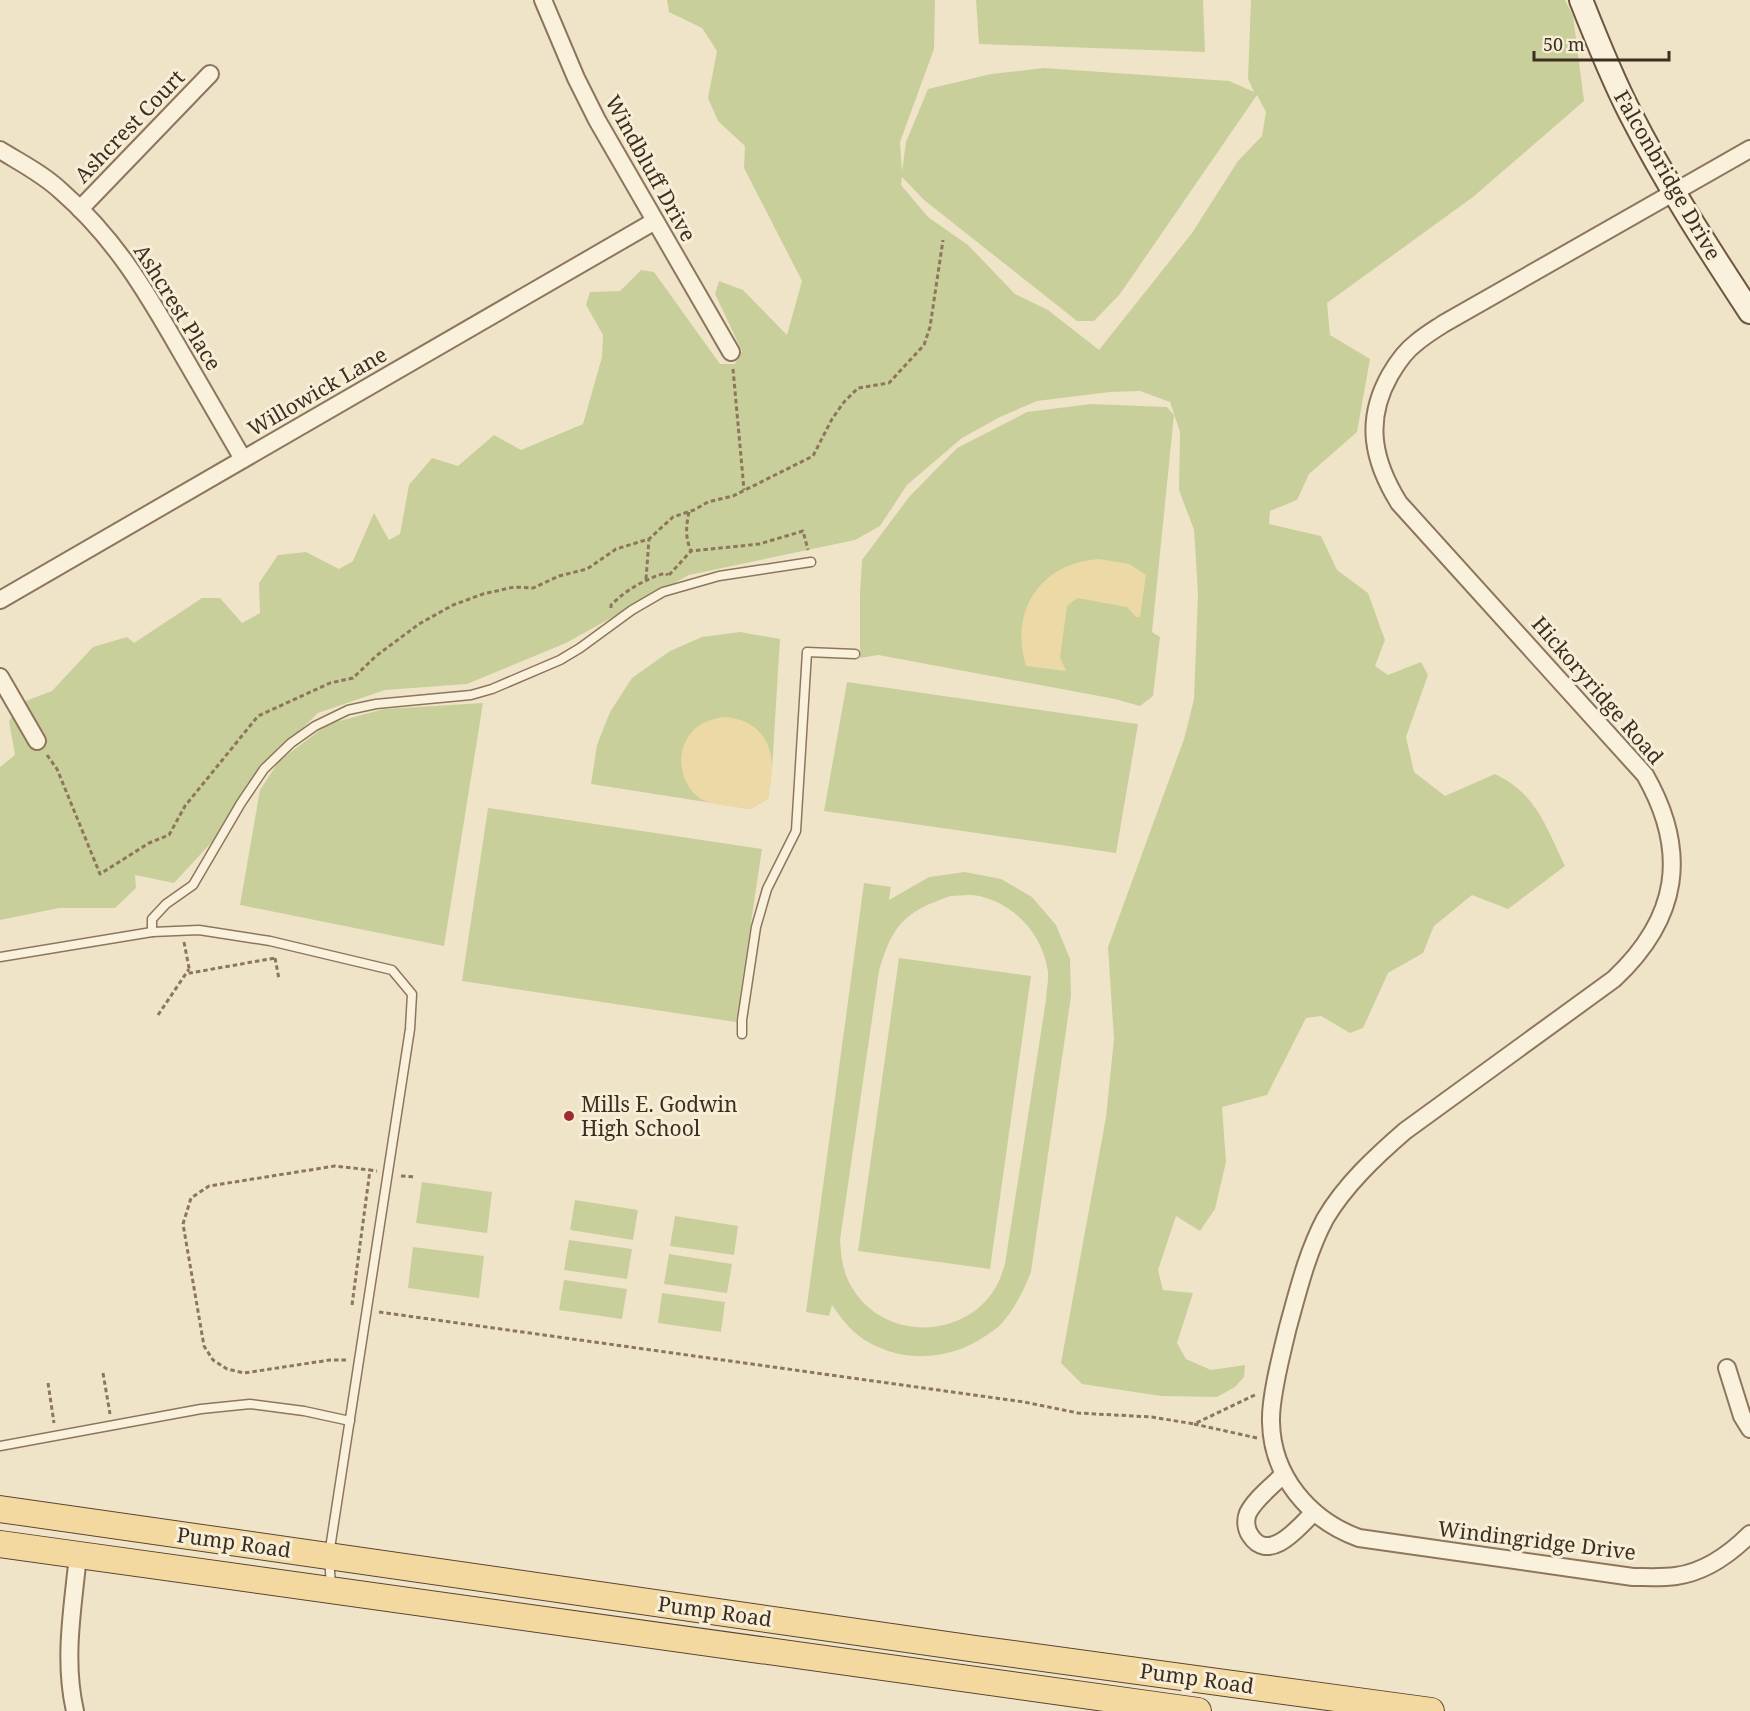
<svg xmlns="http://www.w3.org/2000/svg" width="1750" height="1711" viewBox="0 0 1750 1711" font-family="'Noto Serif',serif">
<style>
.green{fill:#c9cf9b;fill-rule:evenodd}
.sand{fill:#ecd9a5}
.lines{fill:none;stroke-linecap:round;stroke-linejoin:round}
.lane-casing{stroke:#8d765c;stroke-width:11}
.street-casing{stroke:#8d765c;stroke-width:20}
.secondary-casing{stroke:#6f573f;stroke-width:26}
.primary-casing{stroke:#5b4430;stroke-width:28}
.path{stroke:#8d765c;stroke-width:3;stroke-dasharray:4.5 3;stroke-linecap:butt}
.lane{stroke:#faf1dc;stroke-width:8}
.street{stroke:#faf1dc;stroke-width:16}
.secondary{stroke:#faf1dc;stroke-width:22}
.primary{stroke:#f3d9a0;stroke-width:26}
.poi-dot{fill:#9e2a2b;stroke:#f7eed8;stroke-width:2}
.labels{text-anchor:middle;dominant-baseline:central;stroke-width:6;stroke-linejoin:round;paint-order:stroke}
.street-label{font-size:21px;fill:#3d2e20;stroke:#f7eed8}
.poi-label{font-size:21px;fill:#3d2e20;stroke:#f7eed8;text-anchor:start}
</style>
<rect width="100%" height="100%" fill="#f0e4c8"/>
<g class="green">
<path d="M667 0H935L934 49 900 142 902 172 906 142 928 89 991 74 1044 68 1229 81 1254 92 1248 79 1251 0H1565L1573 16 1584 101 1473 197 1327 303 1330 335 1370 359 1357 432 1309 474 1297 500 1270 511 1269 524 1321 536 1337 570 1368 593 1385 640 1375 666 1388 675 1421 662 1428 675 1406 737 1414 772 1445 796 1495 774C1537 794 1546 827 1565 866L1508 909 1472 895 1434 926 1423 953 1388 973 1363 1028 1350 1033 1321 1016 1306 1018 1267 1095 1222 1107 1226 1162 1215 1209 1200 1231 1176 1216 1158 1270 1163 1290 1193 1293 1177 1343 1186 1359 1211 1370 1245 1365 1244 1377 1235 1387 1217 1397 1161 1396 1082 1384 1061 1363 1106 1117 1114 1039 1108 947 1184 739 1194 699 1198 594 1195 544 1194 530 1179 490 1180 432 1170 402 1140 391 1110 392 1037 401 1000 417 962 438 907 485 880 526 855 540 689 575 566 643 467 684 385 690 318 713 247 784 222 831 174 883 135 875 136 888 115 908H59L0 920V767L15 755 9 721 23 702 52 691 93 647 127 637 134 643 202 598H220L242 623 260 613 259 583 278 555 306 552 339 569 353 561 374 513 389 540 400 534 409 485 432 458 458 466 494 435 521 450 583 424 602 357 603 335 586 305 590 292 620 291 641 270 654 272 720 364H735L742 351 715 294 719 281 743 290 787 335 802 281 744 168 745 146 718 121 708 98 717 51 702 28 669 12ZM1257 95 1266 112 1262 136 1238 161 1192 233 1099 350 1048 310 1015 294 968 245 928 217 901 185 902 177 924 200 1077 321H1094L1120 294Z"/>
<polygon points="976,0 1203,0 1205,52 979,44"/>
<polygon points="1091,404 1167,407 1174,415 1152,632 1160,637 1153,696 1140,706 1115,699 878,655 860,658 860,594 862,560 909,497 957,448 1027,412"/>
<polygon points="740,632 780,639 772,769 768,799 750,809 591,784 597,745 610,712 632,678 670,651 702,637"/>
<polygon points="847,682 1138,724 1116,853 824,811"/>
<polygon points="483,703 444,946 240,905 260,790 279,761 328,724 384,709"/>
<polygon points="488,808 762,849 736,1022 462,981"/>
<path d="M965 872 1001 879 1032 897 1056 925 1070 959 1071 996 1031 1272C1024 1290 1015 1308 1002 1323 998 1328 992 1331 987 1335 953 1359 908 1364 870 1343 854 1335 842 1320 832 1305L829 1316 806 1312 864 883 891 887 889 900 929 877ZM951 896C960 896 970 894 979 896 1015 904 1043 935 1048 972 1049 981 1046 991 1046 1000L1005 1264C1002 1273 999 1283 994 1290 962 1340 884 1340 853 1289 843 1274 841 1257 840 1240L879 971C892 925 905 911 951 896Z"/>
<polygon points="899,958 1031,976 990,1269 858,1251"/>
<polygon points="422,1182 492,1192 487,1233 416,1223"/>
<polygon points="575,1200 638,1210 633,1240 570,1230"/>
<polygon points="675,1216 738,1226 734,1255 670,1246"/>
<polygon points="569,1240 632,1249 627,1279 564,1270"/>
<polygon points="413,1247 484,1256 479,1298 408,1288"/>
<polygon points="669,1254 732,1264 727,1293 664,1284"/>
<polygon points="564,1280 627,1289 622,1319 559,1310"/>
<polygon points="662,1293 725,1302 721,1332 658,1323"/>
</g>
<g class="sand">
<path d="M1099 559 1129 564 1146 575 1140 617H1136L1127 607 1077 598 1067 606 1060 657 1066 671 1026 666C1009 610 1041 563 1099 559Z"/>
<path d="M723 717C754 718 773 738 772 770 772 779 769 789 768 799L750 809C738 807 710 805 701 799 677 783 674 745 697 727 705 721 714 719 723 717Z"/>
</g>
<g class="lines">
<g class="lane-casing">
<g id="lane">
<polyline points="152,932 152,919 166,904 193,885 241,803 264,769 291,743 315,726 348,710 376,704 471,695 492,689 560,660 580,648 632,610 663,592 719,576 811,562"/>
<polyline points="0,957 152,932 199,930 270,941 392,970 412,994 410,1029 329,1555 331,1587"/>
<polyline points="742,1034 742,1020 756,927 767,889 796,831 807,652 855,654"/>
<polyline points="0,1446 201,1409 250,1404 304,1411 350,1421"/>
</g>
</g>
<g class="street-casing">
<g id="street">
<polyline points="543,0 576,78 597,120 731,352"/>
<path d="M1750 149 1443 324C1434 330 1424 336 1416 343 1405 351 1397 363 1390 375 1364 421 1373 461 1399 503L1645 775C1689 852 1679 918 1614 979L1405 1131C1375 1157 1345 1185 1325 1219 1307 1253 1298 1291 1288 1327 1282 1352 1270 1397 1271 1422 1272 1476 1309 1520 1359 1538L1633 1577C1647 1577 1662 1578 1676 1576 1705 1572 1730 1554 1750 1534"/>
<path d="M0 150C21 163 43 174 61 191 115 238 146 291 181 352 202 388 223 424 243 459"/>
<polyline points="80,209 210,74"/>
<polyline points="0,600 655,221"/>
<polyline points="0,677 37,741"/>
<polyline points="1727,1368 1742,1416 1750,1429"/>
<path d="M1283 1475C1272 1486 1255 1499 1248 1513 1245 1520 1246 1529 1250 1535 1269 1565 1300 1526 1314 1512"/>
<path d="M75 1711C63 1659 73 1607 78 1555"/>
</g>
</g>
<g class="secondary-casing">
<path id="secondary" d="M1581 0C1596 38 1611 76 1630 113 1665 182 1708 248 1750 312"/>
</g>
<g class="primary-casing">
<g id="primary">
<polyline points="0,1509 976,1649 1431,1711"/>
<polyline points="0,1544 1198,1711"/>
</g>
</g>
<g class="path">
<polyline points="733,369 744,490"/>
<path d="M689 512C686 526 685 537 691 551"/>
<polyline points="669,575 691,551 759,544 803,531 808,550"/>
<polyline points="646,579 649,539"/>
<path d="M611 608V605C627 589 644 580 665 573L668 575"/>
<polyline points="47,755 57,769 100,874 149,843 169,835 185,806 258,716 330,683 353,678 376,656 419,624 453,605 483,594 514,587 533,588 559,576 587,569 616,549 649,539 673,517 694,510 708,502 733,496 813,456 832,419 844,402 858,388 889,383 924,345 930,327 943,240"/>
<polyline points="184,942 190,973 275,958"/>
<polyline points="275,958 279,979"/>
<polyline points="158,1015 189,969"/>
<polyline points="401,1176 415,1177"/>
<polyline points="352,1305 370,1170 377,1171"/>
<polyline points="379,1312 1024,1402 1078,1413 1152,1417 1194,1424"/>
<polyline points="346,1360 330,1360 244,1373 227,1369 213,1360 204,1346 183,1224 191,1198 209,1186 335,1166 370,1170"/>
<polyline points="103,1373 110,1414"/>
<polyline points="48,1383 54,1423"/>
<polyline points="1257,1438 1194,1424 1257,1394"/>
</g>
<use href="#lane" class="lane"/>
<use href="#street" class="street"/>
<use href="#secondary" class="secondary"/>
<use href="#primary" class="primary"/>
</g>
<circle class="poi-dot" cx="569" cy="1116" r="6"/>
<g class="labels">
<g class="street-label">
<text transform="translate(129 126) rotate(-46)">Ashcrest Court</text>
<text transform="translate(651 168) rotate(61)">Windbluff Drive</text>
<text transform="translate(1668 175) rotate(60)">Falconbridge Drive</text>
<text transform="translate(178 307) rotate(58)">Ashcrest Place</text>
<text transform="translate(317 391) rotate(-30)">Willowick Lane</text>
<text transform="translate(1598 690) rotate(49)">Hickoryridge Road</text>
<text transform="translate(1537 1540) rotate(7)">Windingridge Drive</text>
<text transform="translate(234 1542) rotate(8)">Pump Road</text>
<text transform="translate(715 1611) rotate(8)">Pump Road</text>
<text transform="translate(1197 1678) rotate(8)">Pump Road</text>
</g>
<g class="poi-label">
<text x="581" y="1104">Mills E. Godwin<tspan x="581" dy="24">High School</tspan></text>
</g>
</g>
<path d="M1534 51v9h135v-9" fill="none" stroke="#3d2e20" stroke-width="3"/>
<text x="1543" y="51" font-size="18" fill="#3d2e20" stroke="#f7eed8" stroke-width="4.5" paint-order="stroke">50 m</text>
</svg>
